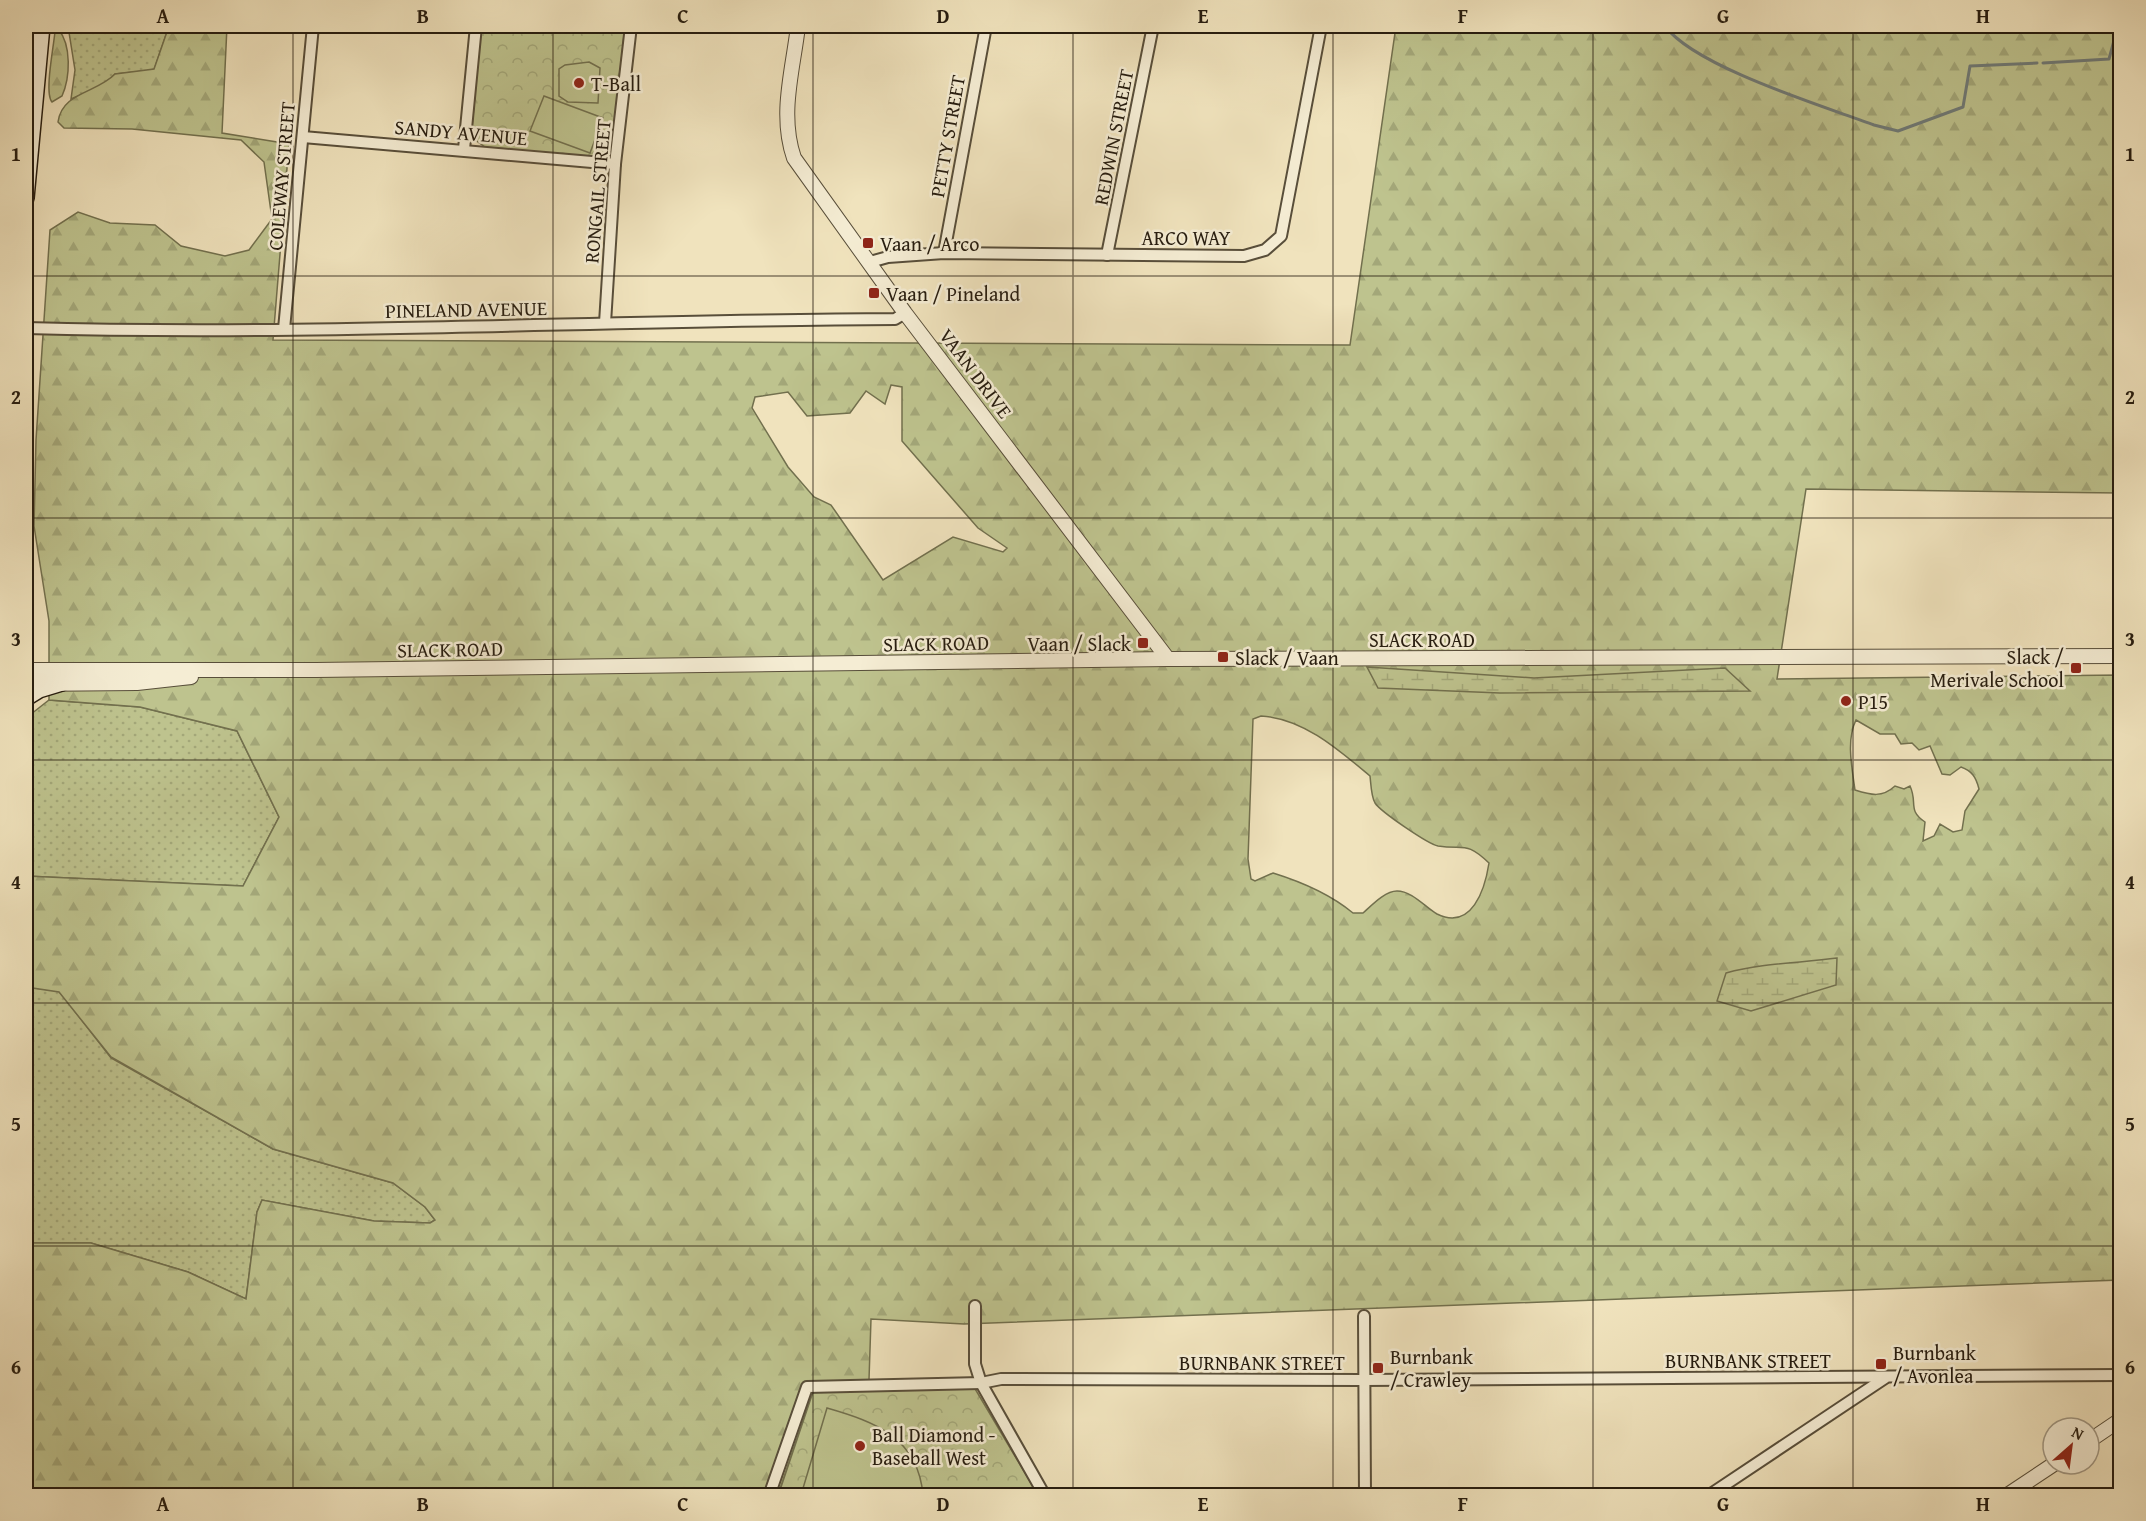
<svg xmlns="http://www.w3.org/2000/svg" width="2146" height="1521" viewBox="0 0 2146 1521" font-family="'Gentium Book Plus',serif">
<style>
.grass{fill:url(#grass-dots);stroke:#72704e;stroke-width:1.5}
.forest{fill:url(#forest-firs);stroke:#72704e;stroke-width:1.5;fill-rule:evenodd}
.wetland{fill:url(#wetland-marsh);stroke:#72704e;stroke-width:1.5}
.park{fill:url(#park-crowns);stroke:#72704e;stroke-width:1.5}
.pitch{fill:#bec38e;stroke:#72704e;stroke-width:1.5}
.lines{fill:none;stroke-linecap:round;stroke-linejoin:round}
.stream{stroke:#707b78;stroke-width:3}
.minor-casing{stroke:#584e3a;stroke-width:14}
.tertiary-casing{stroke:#584e3a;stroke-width:16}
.secondary-casing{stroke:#261c0f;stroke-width:18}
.minor{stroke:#f5edd4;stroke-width:10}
.tertiary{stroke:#f5edd4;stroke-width:14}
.secondary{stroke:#f5edd4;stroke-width:15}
.grid{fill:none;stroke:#261c0f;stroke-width:1.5;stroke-opacity:0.55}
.poi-dot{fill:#8f2418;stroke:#f5edd4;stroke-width:2}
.labels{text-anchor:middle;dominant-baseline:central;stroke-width:5;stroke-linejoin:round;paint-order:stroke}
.poi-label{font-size:20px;fill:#261c0f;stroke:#f5edd4;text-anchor:start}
.street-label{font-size:20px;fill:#261c0f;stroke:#f5edd4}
.neatline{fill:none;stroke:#261c0f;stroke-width:2}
.grid-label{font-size:20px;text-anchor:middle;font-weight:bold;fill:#261c0f}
</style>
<defs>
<pattern id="grass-dots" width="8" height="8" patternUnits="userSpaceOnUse" patternTransform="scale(1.5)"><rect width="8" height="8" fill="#bec38e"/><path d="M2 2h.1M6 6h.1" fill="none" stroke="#a3a779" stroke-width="1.8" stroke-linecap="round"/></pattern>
<pattern id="forest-firs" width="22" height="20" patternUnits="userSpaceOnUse" patternTransform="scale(1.5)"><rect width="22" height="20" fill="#bec38e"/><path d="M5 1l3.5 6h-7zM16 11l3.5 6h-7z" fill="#a3a779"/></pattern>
<pattern id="wetland-marsh" width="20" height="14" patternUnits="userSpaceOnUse" patternTransform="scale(1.5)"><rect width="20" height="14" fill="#bec38e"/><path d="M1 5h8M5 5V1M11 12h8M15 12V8" fill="none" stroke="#a3a779"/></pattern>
<pattern id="park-crowns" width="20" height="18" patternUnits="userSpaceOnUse" patternTransform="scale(1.5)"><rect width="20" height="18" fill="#bec38e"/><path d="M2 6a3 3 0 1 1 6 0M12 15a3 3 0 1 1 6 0" fill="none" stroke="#a3a779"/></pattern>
</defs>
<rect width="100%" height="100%" fill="#f0e3bd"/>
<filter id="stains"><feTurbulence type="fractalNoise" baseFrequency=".00333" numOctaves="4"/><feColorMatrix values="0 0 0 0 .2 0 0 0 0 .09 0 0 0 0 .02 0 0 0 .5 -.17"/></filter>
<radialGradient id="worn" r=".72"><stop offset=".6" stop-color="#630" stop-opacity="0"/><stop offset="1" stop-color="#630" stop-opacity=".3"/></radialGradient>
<g class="grass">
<polygon points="68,26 169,26 154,70 115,74 106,84 71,99 75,70"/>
<polygon points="49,700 140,707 237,731 279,817 243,886 26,876 26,718"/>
<polygon points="26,987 59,991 111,1058 273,1149 393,1183 425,1207 435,1220 430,1223 374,1221 262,1200 257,1212 246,1299 188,1272 91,1243 26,1243"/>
</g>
<g class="forest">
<path d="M169 26H227L222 133 289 144 273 340 1350 345 1396 26H2120V493L1806 489 1777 679 2120 675V1280L964 1324 871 1319 869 1380 813 1392 778 1495H26V1243H91L188 1272 246 1299 257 1212 262 1200 374 1221 430 1223 435 1220 425 1207 393 1183 273 1149 111 1057 59 992 26 987V876L243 886 279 817 237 731 140 707 49 700V621L34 526 36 440 50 230 78 212 110 223 155 225 181 246 225 256 249 250 272 219 264 162 241 140 132 129 64 128 58 122C62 92 97 93 115 74L154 69ZM891 385 902 387V441L978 528 1007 548 1003 552 953 537 883 580 831 505 814 497 788 467 752 408 755 397 788 392 807 416 850 413 866 391 885 404ZM1261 716C1303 718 1339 750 1370 776 1371 784 1371 796 1375 803 1381 812 1428 844 1438 846 1465 850 1466 841 1489 863 1485 889 1472 931 1437 914 1425 907 1412 891 1397 891 1385 891 1372 905 1363 913H1353C1330 894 1302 882 1273 873L1255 881 1251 879 1248 859 1253 719ZM1856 720 1880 734H1895L1901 744 1912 743 1919 750 1930 746 1942 774 1950 775 1961 767C1972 771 1976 777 1979 789L1965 811 1962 830 1953 832 1940 824 1934 836 1923 841 1925 822C1907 810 1918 803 1910 786L1904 789 1895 786C1882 798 1871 795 1855 790 1852 768 1846 740 1856 720Z"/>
<path d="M58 29C72 45 70 78 62 96L52 102C44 93 54 46 55 31Z"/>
</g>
<g class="wetland">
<polygon points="1367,667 1534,678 1725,668 1750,691 1500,693 1378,688"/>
<path d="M1837 958 1836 985 1751 1011 1717 1001 1726 973C1762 963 1800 963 1837 958Z"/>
</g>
<g class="park">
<polygon points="481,26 625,26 612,150 609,156 603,158 485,147 474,139 472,128"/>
<polygon points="974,1387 1038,1495 778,1496 813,1392"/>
</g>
<g class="pitch">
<polygon points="589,62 600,68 598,103 568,102 559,96 559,69 565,65"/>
<polygon points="544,96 603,118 590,153 530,131"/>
<path d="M827 1408C876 1422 918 1438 923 1495H801Z"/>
</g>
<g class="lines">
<g class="stream">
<path d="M1665 26C1695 67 1823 106 1874 125L1898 131 1963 107 1970 66 2037 63"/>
<polyline points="2043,63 2109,59 2118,26"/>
</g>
<g class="minor-casing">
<g id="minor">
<polyline points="303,137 615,164"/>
<polyline points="464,149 476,26"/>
<polyline points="944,253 986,26"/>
<polyline points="1107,255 1153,26"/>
<polyline points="870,262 888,257 944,253 1244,256 1265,250 1281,236 1321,26"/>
<polyline points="605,323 615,164 631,26"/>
<path d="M26 328C316 336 605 320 895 319L905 313"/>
<polyline points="284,329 313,26"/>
<polyline points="975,1306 975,1364 981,1383 1045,1496"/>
<polyline points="1364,1316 1365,1496"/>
<polyline points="769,1496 807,1387 981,1383 1001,1379 1363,1380 2120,1375"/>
<polyline points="1708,1496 1885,1378"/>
</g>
</g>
<g class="tertiary-casing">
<g id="tertiary">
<path d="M798 26C793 70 779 114 794 158L905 313 1168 659"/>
<polyline points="26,670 316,670 1168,659 2120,656"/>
<polyline points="26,684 137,683 191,677"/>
<polyline points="2089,1441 2120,1420"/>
<polyline points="2006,1496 2054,1464"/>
</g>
</g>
<g class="secondary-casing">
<g id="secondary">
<polyline points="26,56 28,26"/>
<polyline points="26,198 42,26"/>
<polyline points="26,698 39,690 62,683"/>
</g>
</g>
<use href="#minor" class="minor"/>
<use href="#tertiary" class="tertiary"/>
<use href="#secondary" class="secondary"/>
</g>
<path class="grid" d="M293 26V1496M553 26V1496M813 26V1496M1073 26V1496M1333 26V1496M1593 26V1496M1853 26V1496M26 276H2120M26 518H2120M26 760H2120M26 1003H2120M26 1246H2120"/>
<g class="poi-dot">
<circle cx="579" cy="83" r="6"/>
<rect x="862" y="237" width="12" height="12" rx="3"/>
<rect x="868" y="287" width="12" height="12" rx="3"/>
<rect x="1137" y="637" width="12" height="12" rx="3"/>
<rect x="1217" y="651" width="12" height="12" rx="3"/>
<rect x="2070" y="662" width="12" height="12" rx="3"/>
<circle cx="1846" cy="701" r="6"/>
<rect x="1875" y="1358" width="12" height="12" rx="3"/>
<rect x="1372" y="1362" width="12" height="12" rx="3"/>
<circle cx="860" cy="1446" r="6"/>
</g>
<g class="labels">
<g class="poi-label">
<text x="591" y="83">T-Ball</text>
<text x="880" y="243">Vaan / Arco</text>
<text x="886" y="293">Vaan / Pineland</text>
<text x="1131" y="643" text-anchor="end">Vaan / Slack</text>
<text x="2064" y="656" text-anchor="end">Slack /<tspan x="2064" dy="23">Merivale School</tspan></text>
<text x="1235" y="657">Slack / Vaan</text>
<text x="1858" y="701">P15</text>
<text x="1893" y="1352">Burnbank<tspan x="1893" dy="23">/ Avonlea</tspan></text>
<text x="1390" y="1356">Burnbank<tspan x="1390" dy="23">/ Crawley</tspan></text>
<text x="872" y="1434">Ball Diamond -<tspan x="872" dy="23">Baseball West</tspan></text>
</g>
<g class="street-label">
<text transform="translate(461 132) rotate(5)">SANDY AVENUE</text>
<text transform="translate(947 136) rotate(-80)">PETTY STREET</text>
<text transform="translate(1113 137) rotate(-79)">REDWIN STREET</text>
<text transform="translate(281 176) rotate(-85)">COLEWAY STREET</text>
<text transform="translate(597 191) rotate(-85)">RONGAIL STREET</text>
<text x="1186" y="237">ARCO WAY</text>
<text transform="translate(466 309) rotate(-1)">PINELAND AVENUE</text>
<text transform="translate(976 373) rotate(53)">VAAN DRIVE</text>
<text x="1422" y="639">SLACK ROAD</text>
<text transform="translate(936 643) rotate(-1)">SLACK ROAD</text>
<text transform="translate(450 649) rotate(-1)">SLACK ROAD</text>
<text x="1748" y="1360">BURNBANK STREET</text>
<text x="1262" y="1362">BURNBANK STREET</text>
</g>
</g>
<rect width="2146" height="1521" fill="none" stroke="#f0e3bd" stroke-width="66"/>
<g transform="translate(2071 1446) rotate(28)"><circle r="28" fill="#f5edd4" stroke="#a29985" stroke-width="1.5"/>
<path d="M0-4.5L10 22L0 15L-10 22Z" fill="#8f2418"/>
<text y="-9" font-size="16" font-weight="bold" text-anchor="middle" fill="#261c0f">N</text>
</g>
<rect x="33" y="33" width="2080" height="1455" class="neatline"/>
<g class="grid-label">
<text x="163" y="23">A</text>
<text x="423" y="23">B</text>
<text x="683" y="23">C</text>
<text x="943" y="23">D</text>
<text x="1203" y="23">E</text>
<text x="1463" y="23">F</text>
<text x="1723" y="23">G</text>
<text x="1983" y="23">H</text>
<text x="16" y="161">1</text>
<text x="2130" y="161">1</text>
<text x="16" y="404">2</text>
<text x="2130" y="404">2</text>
<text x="16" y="646">3</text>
<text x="2130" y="646">3</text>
<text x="16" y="889">4</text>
<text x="2130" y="889">4</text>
<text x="16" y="1131">5</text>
<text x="2130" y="1131">5</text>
<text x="16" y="1374">6</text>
<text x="2130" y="1374">6</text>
<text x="163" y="1511">A</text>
<text x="423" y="1511">B</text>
<text x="683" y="1511">C</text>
<text x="943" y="1511">D</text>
<text x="1203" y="1511">E</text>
<text x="1463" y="1511">F</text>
<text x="1723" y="1511">G</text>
<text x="1983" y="1511">H</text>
</g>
<rect width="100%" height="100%" filter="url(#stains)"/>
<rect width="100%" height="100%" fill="url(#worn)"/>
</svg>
